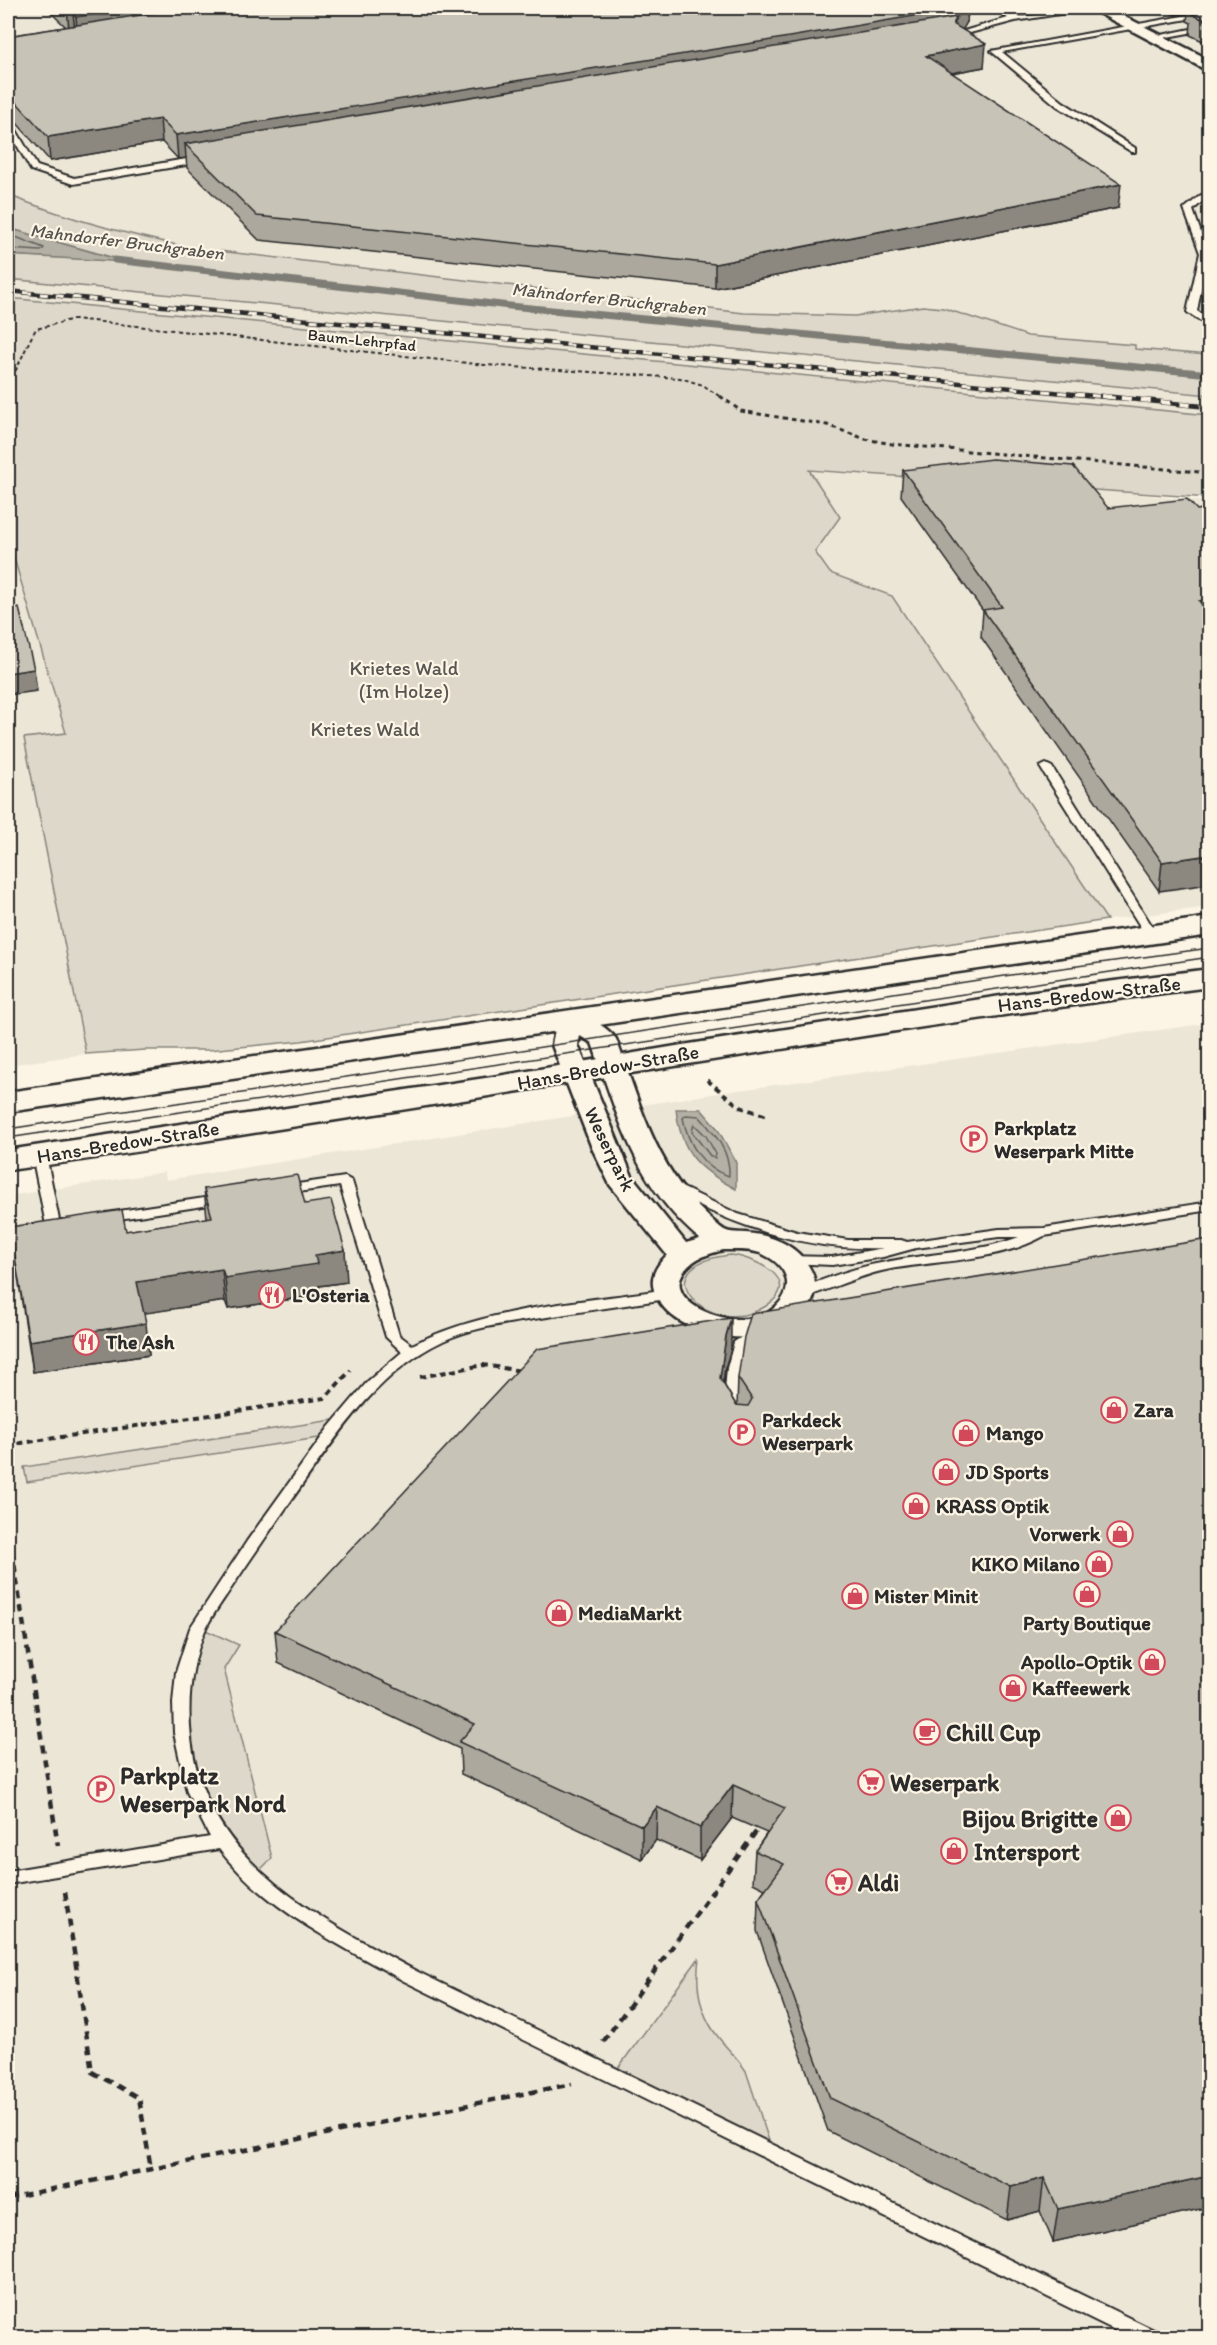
<svg xmlns="http://www.w3.org/2000/svg" width="1217" height="2345" viewBox="0 0 1217 2345" font-family="Itim,sans-serif">
<style>
.built{fill:#ece6d7}
.green{fill:#ded8ca;stroke:#84827a;stroke-width:1.5}
.water{fill:#b4b0a5;stroke:#7d7b74;stroke-width:1.5}
.lines{fill:none;stroke-linecap:round;stroke-linejoin:round}
.shore{stroke:#62605c;stroke-width:1.5}
.stream{stroke:#7d7b74;stroke-width:7}
.service-casing{stroke:#2b2b2b;stroke-width:4}
.minor-casing{stroke:#2b2b2b;stroke-width:5}
.secondary-casing{stroke:#2b2b2b;stroke-width:5}
.path-far3{stroke:#2b2b2b;stroke-width:2;stroke-dasharray:4 3;stroke-linecap:butt}
.path-far2{stroke:#2b2b2b;stroke-width:3;stroke-dasharray:4.5 4;stroke-linecap:butt}
.path-far1{stroke:#2b2b2b;stroke-width:4;stroke-dasharray:6 4.5;stroke-linecap:butt}
.path{stroke:#2b2b2b;stroke-width:4.5;stroke-dasharray:8 6;stroke-linecap:butt}
.service{fill:#fcf5e5;fill-rule:evenodd}
.minor{fill:#fcf5e5;fill-rule:evenodd}
.secondary{fill:#fcf5e5;fill-rule:evenodd}
.tram{stroke:#2b2b2b;stroke-width:1.5}
.rail-far1-casing{stroke:#2b2b2b;stroke-width:4.5}
.rail-casing{stroke:#2b2b2b;stroke-width:5}
.rail-far1{stroke:#fcf5e5;stroke-width:3;stroke-dasharray:8;stroke-linecap:butt}
.rail{stroke:#fcf5e5;stroke-width:4;stroke-dasharray:10;stroke-linecap:butt}
.wall{fill:#aca89d;stroke:#2b2b2b;stroke-width:1.5}
.shaded-wall{fill:#8c8880;stroke:#2b2b2b;stroke-width:1.5}
.building{fill:#c8c3b7;stroke:#2b2b2b;stroke-width:1.5}
.labels{text-anchor:middle;dominant-baseline:central;stroke-width:4.5;stroke-linejoin:round;paint-order:stroke}
.far-street-label{font-size:16px;fill:#2b2b2b;stroke:#fcf5e5}
.far-water-label{font-size:18px;font-style:italic;fill:#545350;stroke:#fcf5e5}
.park-label{font-size:20px;fill:#585653;stroke:#fcf5e5}
.street-label{font-size:20px;fill:#2b2b2b;stroke:#fcf5e5}
.poi-label{font-size:20px;font-weight:bold;fill:#2b2b2b;stroke:#fcf5e5;text-anchor:start}
.near-poi-label{font-size:24px;font-weight:bold;fill:#2b2b2b;stroke:#fcf5e5;text-anchor:start}
</style>
<rect width="100%" height="100%" fill="#fcf5e5"/>
<filter id="ink" filterUnits="userSpaceOnUse"><feTurbulence type="fractalNoise" baseFrequency=".0167" numOctaves="2"/><feDisplacementMap in="SourceGraphic" scale="12" xChannelSelector="R" yChannelSelector="G"/><feConvolveMatrix kernelMatrix="1 2 1 2 8 2 1 2 1" color-interpolation-filters="sRGB"/></filter>
<g filter="url(#ink)">
<g class="built">
<polygon points="8,8 1209,8 1209,355 1134,349 1135,345 1116,343 1028,336 943,308 923,306 855,316 744,313 219,251 214,253 122,234 51,213 8,195"/>
<polygon points="8,279 1209,395 1209,415 8,298"/>
<polygon points="809,470 1074,487 1209,502 1209,907 1107,920 892,596 830,573 815,552 840,516"/>
<polygon points="8,538 66,733 24,739 86,1054 8,1065"/>
<polygon points="1209,1023 1209,2337 8,2338 8,1196 165,1172 166,1180 718,1093"/>
</g>
<g class="green">
<path d="M8 195C75 222 143 238 214 253L219 251 744 313 855 316 923 306 943 308 1028 336 1135 345V349L1209 355V395L8 279V255L125 261 8 228Z"/>
<polygon points="8,298 1209,415 1209,498 809,470 840,517 815,552 830,573 892,596 1107,920 301,1041 208,1050 145,1050 86,1054 24,738 66,733 8,538"/>
<path d="M731 1255C756 1258 805 1281 766 1306 709 1343 637 1264 731 1255Z"/>
<polygon points="346,1418 332,1436 27,1482 24,1467"/>
<polygon points="199,1627 239,1645 224,1669 272,1858 253,1877 221,1842 181,1729"/>
<path d="M699 1958C695 1987 700 2015 719 2038 728 2050 738 2058 746 2071L773 2153 613 2075Z"/>
</g>
<g class="water">
<polygon points="8,228 127,262 8,255"/>
<path d="M676 1109H701L717 1128 736 1162V1189C698 1169 681 1153 676 1109Z"/>
</g>
<g class="lines">
<g class="shore">
<polyline points="8,234 44,248 41,251 8,249"/>
<path d="M686 1115 699 1116C714 1133 731 1152 729 1176 703 1169 688 1144 683 1118Z"/>
<polygon points="694,1124 706,1136 716,1154 715,1158 711,1157 692,1132"/>
</g>
<polyline class="stream" points="115,260 510,306 1210,374"/>
<g class="service-casing">
<g id="service">
<path d="M992 8C1002 8 1008 16 1018 16 1042 18 1071 5 1098 8L1015 21 951 38 947 36 1008 18Z"/>
<polygon points="1210,11 1210,15 1002,52 1063,102 1135,148 1135,152 1132,152 1057,106 991,51"/>
<polygon points="1210,25 1210,29 1151,40 1147,38"/>
<polygon points="8,121 12,123 37,166 74,178 204,156 208,159 204,162 73,184 31,170 8,129"/>
<polygon points="1201,195 1210,196 1210,202 1203,201 1193,210 1208,253 1197,311 1210,320 1210,327 1187,312 1200,253 1184,209"/>
<polygon points="1046,764 1052,767 1157,934 1155,937 1147,937 1145,934 1040,767"/>
<polygon points="39,1151 46,1155 59,1220 71,1220 73,1223 71,1226 53,1229 46,1225 32,1155"/>
<path d="M345 1177 352 1181 399 1335 412 1345C486 1307 585 1302 667 1289L674 1294 667 1299C625 1305 583 1311 541 1318 508 1323 474 1327 443 1341 374 1373 331 1445 288 1505 270 1531 252 1557 234 1584 225 1598 213 1613 206 1628 192 1660 188 1694 190 1727 198 1859 314 1915 416 1971L1158 2332 1160 2338H1131L404 1981C338 1944 266 1910 219 1849L8 1884V1871L210 1837 187 1792 174 1733 173 1703 176 1672 190 1628 247 1541 329 1427 368 1381 402 1352 386 1337 340 1186 284 1194 277 1190 284 1186Z"/>
<path d="M673 1183 738 1214 797 1232 848 1240H901L907 1242 999 1229 1044 1228 1210 1202V1210L1044 1236C997 1262 938 1260 886 1270 857 1276 830 1290 802 1298L795 1293 797 1290C826 1278 856 1267 886 1262 930 1253 977 1253 1019 1237H999L916 1248 883 1257 832 1265 789 1263 782 1259 784 1256 832 1257 884 1248C806 1251 736 1227 668 1190L666 1187Z"/>
<polygon points="224,1195 229,1196 231,1199 229,1202 106,1221 99,1217 106,1213"/>
<polygon points="757,1327 764,1332 748,1344 741,1368 737,1413 735,1416 725,1416 723,1413 727,1368 734,1342"/>
</g>
</g>
<g class="minor-casing">
<g id="minor">
<polygon points="1089,8 1108,8 1210,60 1210,72"/>
<path d="M570 1011C585 1015 607 1026 616 1039 643 1112 657 1175 720 1227 728 1234 735 1232 746 1233 771 1235 794 1244 808 1265 813 1273 816 1281 815 1291 804 1354 686 1349 658 1299 648 1282 653 1269 667 1255L610 1185 592 1148 552 1045 557 1019 561 1014ZM580 1036 592 1043C619 1119 635 1185 700 1239L686 1243 632 1176 578 1045ZM723 1250C734 1250 749 1249 760 1253 790 1265 798 1292 769 1312 735 1335 646 1299 693 1262 700 1256 713 1253 723 1250Z"/>
</g>
</g>
<g class="secondary-casing">
<g id="secondary">
<polygon points="1210,917 1210,935 8,1112 8,1092"/>
<path d="M1210 969V987C900 1026 594 1081 285 1128 193 1142 100 1159 8 1170V1150L492 1077 676 1046 1027 992Z"/>
</g>
</g>
<path class="path-far3" d="M8 383C20 366 25 347 36 329L74 319 485 365 680 378 703 385 722 398"/>
<polyline class="path-far2" points="720,396 741,411 827,425 865,439 892,444 1210,473"/>
<g class="path-far1">
<polyline points="707,1080 740,1107 767,1116"/>
<polyline points="420,1377 483,1365 522,1371"/>
<polyline points="8,1445 325,1398 351,1370"/>
<polyline points="8,1522 11,1538"/>
</g>
<g class="path">
<polyline points="10,1537 58,1846"/>
<polyline points="65,1892 92,2072 139,2098 151,2169"/>
<polyline points="603,2042 758,1829"/>
<polyline points="8,2198 572,2084"/>
</g>
<use href="#service" class="service"/>
<use href="#minor" class="minor"/>
<use href="#secondary" class="secondary"/>
<g class="tram">
<polyline points="8,1129 1011,975 1210,948"/>
<polyline points="8,1138 1210,957"/>
</g>
<g class="rail-far1-casing">
<polyline id="rail-far1" points="8,291 1116,398"/>
</g>
<g class="rail-casing">
<polyline id="rail" points="1101,396 1210,407"/>
</g>
<use href="#rail-far1" class="rail-far1"/>
<use href="#rail" class="rail"/>
</g>
<g class="wall">
<polygon points="46,8 968,8 967,22 962,29 984,67 952,73 1118,208 715,288 259,240 187,168 186,158 178,159 162,142 50,161 8,113 8,36 66,27"/>
<polygon points="1161,8 1209,8 1209,44 1190,35 1191,23 1187,21 1188,13 1175,15"/>
<polygon points="903,470 1108,508 1197,510 1209,508 1159,891 981,637 983,611 901,496"/>
<polygon points="204,1189 305,1204 347,1282 319,1286 319,1295 228,1309 225,1301 143,1313 149,1355 33,1372 10,1227 126,1231 207,1218"/>
<polygon points="1209,1239 1209,2207 1053,2242 1040,2211 1007,2220 828,2131 757,1931 758,1899 765,1889 753,1883 755,1851 767,1833 732,1818 700,1860 656,1840 642,1859 461,1774 460,1749 278,1663 275,1631 731,1349 725,1368 723,1383 736,1405 737,1406 738,1378"/>
</g>
<g class="shaded-wall">
<polygon points="67,8 281,8 78,39 76,17 73,14 75,29 69,30"/>
<polygon points="961,8 968,8 967,22 963,29 185,144 186,158 178,159 176,135"/>
<polygon points="1176,8 1188,8 1188,13 1175,15"/>
<polygon points="1197,8 1209,8 1209,22 1196,16"/>
<polygon points="986,44 984,67 924,78 926,56"/>
<polygon points="160,119 162,142 50,161 48,137"/>
<polygon points="1121,184 1118,208 715,288 715,264"/>
<polygon points="1209,599 1209,626 1199,601"/>
<polygon points="34,669 37,691 8,695 8,673"/>
<polygon points="1209,855 1209,884 1159,891 1162,862"/>
<polygon points="345,1250 347,1282 319,1286 319,1295 228,1309 225,1278 315,1255"/>
<polygon points="222,1269 225,1301 140,1314 137,1282"/>
<polygon points="731,1318 731,1349 725,1368 719,1410 720,1378 726,1336"/>
<polygon points="146,1323 149,1355 33,1372 29,1341"/>
<polygon points="733,1785 732,1818 700,1860 700,1828"/>
<polygon points="657,1807 656,1840 642,1859 642,1826"/>
<polygon points="1209,2176 1209,2207 1053,2242 1058,2209"/>
<polygon points="1044,2178 1040,2211 1007,2220 1011,2187"/>
</g>
<g class="building">
<polygon points="112,8 136,8 76,17 73,14"/>
<polygon points="185,8 961,8 747,44 176,135 160,119 48,137 8,93 8,36"/>
<polygon points="1209,10 1209,22 1192,14"/>
<polygon points="957,17 953,24 986,44 926,56 1121,184 715,264 257,216 185,144"/>
<polygon points="992,459 1073,466 1108,508 1187,499 1197,510 1209,508 1209,599 1199,601 1209,613 1209,855 1162,862 983,610 1002,607 903,470"/>
<polygon points="19,608 34,669 8,673 8,610"/>
<polygon points="297,1175 305,1204 331,1200 345,1250 315,1255 317,1264 225,1278 222,1269 137,1282 146,1323 29,1341 10,1227 122,1210 126,1231 212,1217 204,1189"/>
<polygon points="1209,1239 1209,2176 1058,2209 1044,2178 1011,2187 830,2098 758,1899 784,1864 755,1851 785,1808 733,1785 700,1828 657,1807 642,1826 459,1742 475,1724 275,1631 537,1349 731,1318 726,1336 720,1378 736,1405 748,1406 752,1399 738,1378 744,1337 751,1314"/>
</g>
</g>
<defs>
<g id="parking-ring" transform="scale(1.35)"><circle r="9.5" fill="#fcf5e5" stroke="#d1495b" stroke-width="1.5"/><path d="M-3.5-5.5H1a3.5 3.5 0 0 1 0 7H-1V5.5H-3.5ZM-1-3.4V-.6H.8a1.4 1.4 0 0 0 0-2.8Z" fill="#d1495b"/></g>
<g id="restaurant-ring" transform="scale(1.35)"><circle r="9.5" fill="#fcf5e5" stroke="#d1495b" stroke-width="1.5"/><path d="M-5-6h1v4h1v-4h1v4h1v-4h1v5L-1.5 .5V6h-2V.5L-5-1ZM5-6V6H3V1.5H1.5Q1.5-4 5-6Z" fill="#d1495b"/></g>
<g id="shop-ring" transform="scale(1.35)"><circle r="9.5" fill="#fcf5e5" stroke="#d1495b" stroke-width="1.5"/><path d="M-5-2.5h2.3a2.7 3.5 0 0 1 5.4 0H5L5.5 6h-11ZM-1.5-2.5h3a1.5 2.3 0 0 0-3 0Z" fill="#d1495b"/></g>
<g id="cafe-ring" transform="scale(1.35)"><circle r="9.5" fill="#fcf5e5" stroke="#d1495b" stroke-width="1.5"/><path d="M-5.5-4.5H6V0H3Q3 3.5 0 3.5H-2.5Q-5.5 3.5-5.5 0ZM3-3.2v2h1.7v-2ZM-6 4.5H4V6H-6Z" fill="#d1495b"/></g>
<g id="supermarket-ring" transform="scale(1.35)"><circle r="9.5" fill="#fcf5e5" stroke="#d1495b" stroke-width="1.5"/><path d="M-6-5.5h2.5l.6 2H6L4.5 2H-2.5L-4.4-4H-6ZM-1.5 3.2a1.3 1.3 0 1 0 .1 0ZM3 3.2a1.3 1.3 0 1 0 .1 0Z" fill="#d1495b"/></g>
</defs>
<g fill-rule="evenodd">
<use href="#parking-ring" x="974" y="1139"/>
<use href="#restaurant-ring" x="272" y="1295"/>
<use href="#restaurant-ring" x="86" y="1342"/>
<use href="#shop-ring" x="1114" y="1410"/>
<use href="#parking-ring" x="742" y="1432"/>
<use href="#shop-ring" x="966" y="1433"/>
<use href="#shop-ring" x="946" y="1472"/>
<use href="#shop-ring" x="916" y="1506"/>
<use href="#shop-ring" x="1120" y="1534"/>
<use href="#shop-ring" x="1099" y="1564"/>
<use href="#shop-ring" x="1087" y="1594"/>
<use href="#shop-ring" x="855" y="1596"/>
<use href="#shop-ring" x="559" y="1613"/>
<use href="#shop-ring" x="1152" y="1662"/>
<use href="#shop-ring" x="1013" y="1688"/>
<use href="#cafe-ring" x="927" y="1732"/>
<use href="#supermarket-ring" x="871" y="1782"/>
<use href="#parking-ring" x="101" y="1789"/>
<use href="#shop-ring" x="1118" y="1818"/>
<use href="#shop-ring" x="954" y="1851"/>
<use href="#supermarket-ring" x="839" y="1882"/>
</g>
<g class="labels">
<g class="far-street-label">
<text transform="translate(362 340) rotate(6)">Baum-Lehrpfad</text>
</g>
<g class="far-water-label">
<text transform="translate(127 242) rotate(7)">Mahndorfer Bruchgraben</text>
<text transform="translate(609 299) rotate(6)">Mahndorfer Bruchgraben</text>
</g>
<g class="park-label">
<text x="404" y="668">Krietes Wald<tspan x="404" dy="23">(Im Holze)</tspan></text>
<text x="365" y="729">Krietes Wald</text>
</g>
<g class="street-label">
<text transform="translate(1089 994) rotate(-7)">Hans-Bredow-Straße</text>
<text transform="translate(608 1067) rotate(-10)">Hans-Bredow-Straße</text>
<text transform="translate(128 1142) rotate(-9)">Hans-Bredow-Straße</text>
<text transform="translate(610 1149) rotate(64)">Weserpark</text>
</g>
<g class="poi-label">
<text x="994" y="1128">Parkplatz<tspan x="994" dy="23">Weserpark Mitte</tspan></text>
<text x="292" y="1295">L'Osteria</text>
<text x="106" y="1342">The Ash</text>
<text x="1134" y="1410">Zara</text>
<text x="762" y="1420">Parkdeck<tspan x="762" dy="23">Weserpark</tspan></text>
<text x="986" y="1433">Mango</text>
<text x="966" y="1472">JD Sports</text>
<text x="936" y="1506">KRASS Optik</text>
<text x="1100" y="1534" text-anchor="end">Vorwerk</text>
<text x="1080" y="1564" text-anchor="end">KIKO Milano</text>
<text x="874" y="1596">Mister Minit</text>
<text x="578" y="1613">MediaMarkt</text>
<text x="1087" y="1623" text-anchor="middle">Party Boutique</text>
<text x="1132" y="1662" text-anchor="end">Apollo-Optik</text>
<text x="1032" y="1688">Kaffeewerk</text>
</g>
<g class="near-poi-label">
<text x="946" y="1732">Chill Cup</text>
<text x="120" y="1775">Parkplatz<tspan x="120" dy="28">Weserpark Nord</tspan></text>
<text x="890" y="1782">Weserpark</text>
<text x="1098" y="1818" text-anchor="end">Bijou Brigitte</text>
<text x="974" y="1851">Intersport</text>
<text x="858" y="1882">Aldi</text>
</g>
</g>
<rect width="1217" height="2345" fill="none" stroke="#fcf5e5" stroke-width="30"/>
<rect x="15" y="15" width="1187" height="2315" fill="none" stroke="#2b2b2b" stroke-width="2" filter="url(#ink)"/>
</svg>
